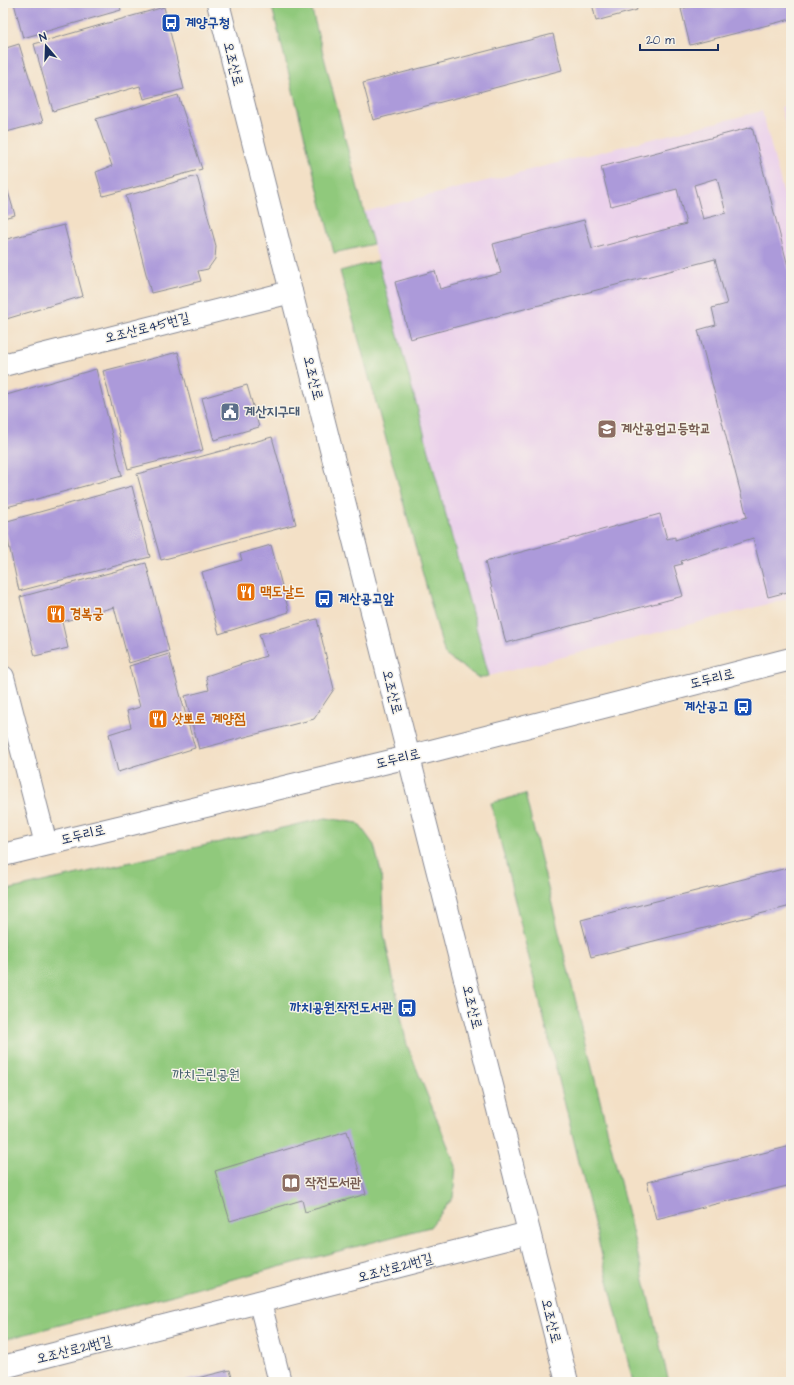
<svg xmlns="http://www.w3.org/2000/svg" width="794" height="1385" viewBox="0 0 794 1385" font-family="'Architects Daughter','Poor Story',sans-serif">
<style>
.built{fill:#ebd1eb}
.green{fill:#90c97c;stroke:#567c6d}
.building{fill:#ac9ada;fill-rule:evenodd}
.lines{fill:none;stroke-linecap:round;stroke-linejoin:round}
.minor-casing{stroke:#878892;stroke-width:24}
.tertiary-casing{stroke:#878892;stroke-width:24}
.minor{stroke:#fff;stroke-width:22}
.tertiary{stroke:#fff;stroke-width:22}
.labels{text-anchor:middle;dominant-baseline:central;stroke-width:3;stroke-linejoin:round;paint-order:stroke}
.transit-label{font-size:14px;font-weight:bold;fill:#164399;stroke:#f7f3e8;text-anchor:start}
.street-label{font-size:14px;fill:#1b2f5e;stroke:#f7f3e8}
.service-label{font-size:14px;font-weight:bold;fill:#4e5e75;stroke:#f7f3e8;text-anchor:start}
.education-label{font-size:14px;font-weight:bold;fill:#785e54;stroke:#f7f3e8;text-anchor:start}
.food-label{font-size:14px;font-weight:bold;fill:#c56008;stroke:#f7f3e8;text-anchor:start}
.park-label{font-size:14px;fill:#385666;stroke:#f7f3e8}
</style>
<rect width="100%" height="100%" fill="#f7f3e8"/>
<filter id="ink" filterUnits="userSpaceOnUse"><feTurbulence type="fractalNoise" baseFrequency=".025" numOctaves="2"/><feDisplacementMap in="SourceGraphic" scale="8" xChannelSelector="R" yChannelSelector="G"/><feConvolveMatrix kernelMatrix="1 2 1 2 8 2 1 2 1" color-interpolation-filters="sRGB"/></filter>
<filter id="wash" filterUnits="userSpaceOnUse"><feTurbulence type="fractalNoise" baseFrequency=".012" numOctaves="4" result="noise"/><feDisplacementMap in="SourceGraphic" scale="16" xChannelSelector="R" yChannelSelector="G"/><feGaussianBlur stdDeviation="0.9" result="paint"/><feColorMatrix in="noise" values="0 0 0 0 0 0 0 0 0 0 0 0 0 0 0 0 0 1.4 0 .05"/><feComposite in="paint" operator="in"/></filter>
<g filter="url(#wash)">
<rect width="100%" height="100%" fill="#f3e0c6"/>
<g class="built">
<polygon points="791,105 791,146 781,107"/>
<polygon points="762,111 791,222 791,598 489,676 378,261 364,212"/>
</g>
<g class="green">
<polygon points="271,3 310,3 364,212 373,244 334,253"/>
<polygon points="378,261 489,676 479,678 445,655 340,271"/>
<polygon points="525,794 669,1382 633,1382 491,803"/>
<polygon points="326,818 358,823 374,845 381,872 384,934 407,1045 456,1166 453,1198 430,1227 3,1340 3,891"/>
</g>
<g id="blocks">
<g class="building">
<polygon points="14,3 119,3 121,10 23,38"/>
<polygon points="592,3 635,3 637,10 596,21"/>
<polygon points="704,3 791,3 791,19 690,45 681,9"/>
<polygon points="164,7 184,89 144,99 140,86 53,111 34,44"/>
<polygon points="553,34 562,70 373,120 363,83"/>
<polygon points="19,44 43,122 3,133 3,49"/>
<polygon points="178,95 202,169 103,196 96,172 112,166 96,119"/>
<path d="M752 127 791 278V591L768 597 753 538 681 561 682 564 674 566 683 596 506 643 485 562 660 514 667 539 675 537V540L747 517 698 330 716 325 712 308 727 304 715 259 410 339 395 282 435 271 440 289 501 273 493 244 584 220 592 249 686 224 677 189 611 206 601 167ZM717 178 726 213 703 219 694 185Z"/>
<polygon points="3,175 15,215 3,218"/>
<polygon points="197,176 216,246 215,259 208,269 198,271 201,281 151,293 126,196"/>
<polygon points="64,225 83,296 3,320 3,240"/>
<polygon points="178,352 203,450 128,469 103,371"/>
<polygon points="96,369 122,476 3,508 3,396"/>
<polygon points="247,385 259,427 214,440 202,398"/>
<polygon points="272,437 296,524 161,560 137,474"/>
<polygon points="132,486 150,557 19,591 4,522"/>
<polygon points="271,545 289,612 219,634 202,572 242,560 240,554"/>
<polygon points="146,563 169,651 129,663 114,607 62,622 68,648 35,656 20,597"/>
<polygon points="317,619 334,689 314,719 199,749 185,696 209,690 206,676 266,656 259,634"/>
<polygon points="169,654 195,748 118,772 109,734 131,727 127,711 140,707 129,666"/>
<polygon points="791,867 791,906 591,957 581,920"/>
<polygon points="347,1131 366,1194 305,1212 302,1200 230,1221 215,1171"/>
<polygon points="791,1146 791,1185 656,1219 647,1182"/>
<polygon points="230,1370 233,1382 185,1382 185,1381"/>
</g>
</g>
</g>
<g filter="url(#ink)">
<use href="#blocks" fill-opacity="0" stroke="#878892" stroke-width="1"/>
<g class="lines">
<g class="minor-casing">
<g id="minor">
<polyline points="3,365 291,292"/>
<polyline points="3,677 46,844"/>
<polyline points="260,1303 280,1382"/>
<polyline points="3,1367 529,1233"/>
</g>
</g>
<g class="tertiary-casing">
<g id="tertiary">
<polyline points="218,3 567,1382"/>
<polyline points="3,855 408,757 791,659"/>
</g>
</g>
<use href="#minor" class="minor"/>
<use href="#tertiary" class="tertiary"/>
</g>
</g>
<defs>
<g id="bus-square" transform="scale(1)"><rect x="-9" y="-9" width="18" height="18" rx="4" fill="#1a4fb4" stroke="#f7f3e8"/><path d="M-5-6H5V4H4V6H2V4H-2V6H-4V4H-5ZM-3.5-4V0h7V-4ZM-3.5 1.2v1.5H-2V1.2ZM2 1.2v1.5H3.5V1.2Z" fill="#fff"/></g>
<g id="civic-square" transform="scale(1)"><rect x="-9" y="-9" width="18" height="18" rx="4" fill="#5c6f8a" stroke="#f7f3e8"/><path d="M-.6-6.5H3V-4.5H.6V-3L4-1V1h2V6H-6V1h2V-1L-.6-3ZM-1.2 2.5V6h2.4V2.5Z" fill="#fff"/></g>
<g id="school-square" transform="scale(1)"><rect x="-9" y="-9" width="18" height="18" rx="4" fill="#8d6e63" stroke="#f7f3e8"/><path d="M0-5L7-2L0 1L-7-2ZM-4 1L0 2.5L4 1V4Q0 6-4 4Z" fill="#fff"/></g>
<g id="restaurant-square" transform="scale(1)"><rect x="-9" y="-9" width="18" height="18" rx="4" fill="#e8710a" stroke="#f7f3e8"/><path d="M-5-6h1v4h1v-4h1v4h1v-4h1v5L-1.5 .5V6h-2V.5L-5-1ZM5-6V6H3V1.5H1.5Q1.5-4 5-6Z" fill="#fff"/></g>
<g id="library-square" transform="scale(1)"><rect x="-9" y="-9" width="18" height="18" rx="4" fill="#8d6e63" stroke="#f7f3e8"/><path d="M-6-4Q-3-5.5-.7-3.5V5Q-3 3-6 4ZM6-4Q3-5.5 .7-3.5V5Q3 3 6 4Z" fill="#fff"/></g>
</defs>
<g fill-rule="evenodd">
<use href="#bus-square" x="171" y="23"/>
<use href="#civic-square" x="230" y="412"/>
<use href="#school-square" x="607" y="429"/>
<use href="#restaurant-square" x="246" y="592"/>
<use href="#bus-square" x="324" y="599"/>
<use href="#restaurant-square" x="56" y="614"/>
<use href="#bus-square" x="743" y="707"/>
<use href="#restaurant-square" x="158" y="719"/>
<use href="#bus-square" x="407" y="1008"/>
<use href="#library-square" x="291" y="1183"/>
</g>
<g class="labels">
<g class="transit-label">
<text x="185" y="23">계양구청</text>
<text x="338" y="599">계산공고앞</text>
<text x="729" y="707" text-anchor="end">계산공고</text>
<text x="393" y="1008" text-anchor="end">까치공원.작전도서관</text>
</g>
<g class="street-label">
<text transform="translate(233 64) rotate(76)">오조산로</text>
<text transform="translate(147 328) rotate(-14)">오조산로45번길</text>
<text transform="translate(313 378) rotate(76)">오조산로</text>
<text transform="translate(712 679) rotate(-14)">도두리로</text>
<text transform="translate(392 692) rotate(76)">오조산로</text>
<text transform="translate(398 759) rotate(-14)">도두리로</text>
<text transform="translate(83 835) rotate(-14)">도두리로</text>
<text transform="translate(472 1007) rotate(76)">오조산로</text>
<text transform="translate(395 1268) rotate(-15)">오조산로21번길</text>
<text transform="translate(551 1321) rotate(76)">오조산로</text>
<text transform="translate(74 1350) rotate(-14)">오조산로21번길</text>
</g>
<g class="service-label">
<text x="244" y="412">계산지구대</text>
</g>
<g class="education-label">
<text x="621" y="429">계산공업고등학교</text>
<text x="305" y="1183">작전도서관</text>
</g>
<g class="food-label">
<text x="260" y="592">맥도날드</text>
<text x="70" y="614">경복궁</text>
<text x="172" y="719">삿뽀로 계양점</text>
</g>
<g class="park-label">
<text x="206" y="1075">까치근린공원</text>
</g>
</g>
<rect width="794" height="1385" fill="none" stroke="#f7f3e8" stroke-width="16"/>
<g transform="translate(46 46) rotate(341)" stroke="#f7f3e8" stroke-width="3" paint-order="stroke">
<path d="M0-3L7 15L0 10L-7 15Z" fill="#1b2f5e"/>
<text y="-6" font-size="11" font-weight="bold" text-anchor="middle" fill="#1b2f5e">N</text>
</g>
<path d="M640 44v6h78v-6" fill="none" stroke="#1b2f5e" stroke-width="2"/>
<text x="646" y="44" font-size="12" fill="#1b2f5e" stroke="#f7f3e8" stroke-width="3" paint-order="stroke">20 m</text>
</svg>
